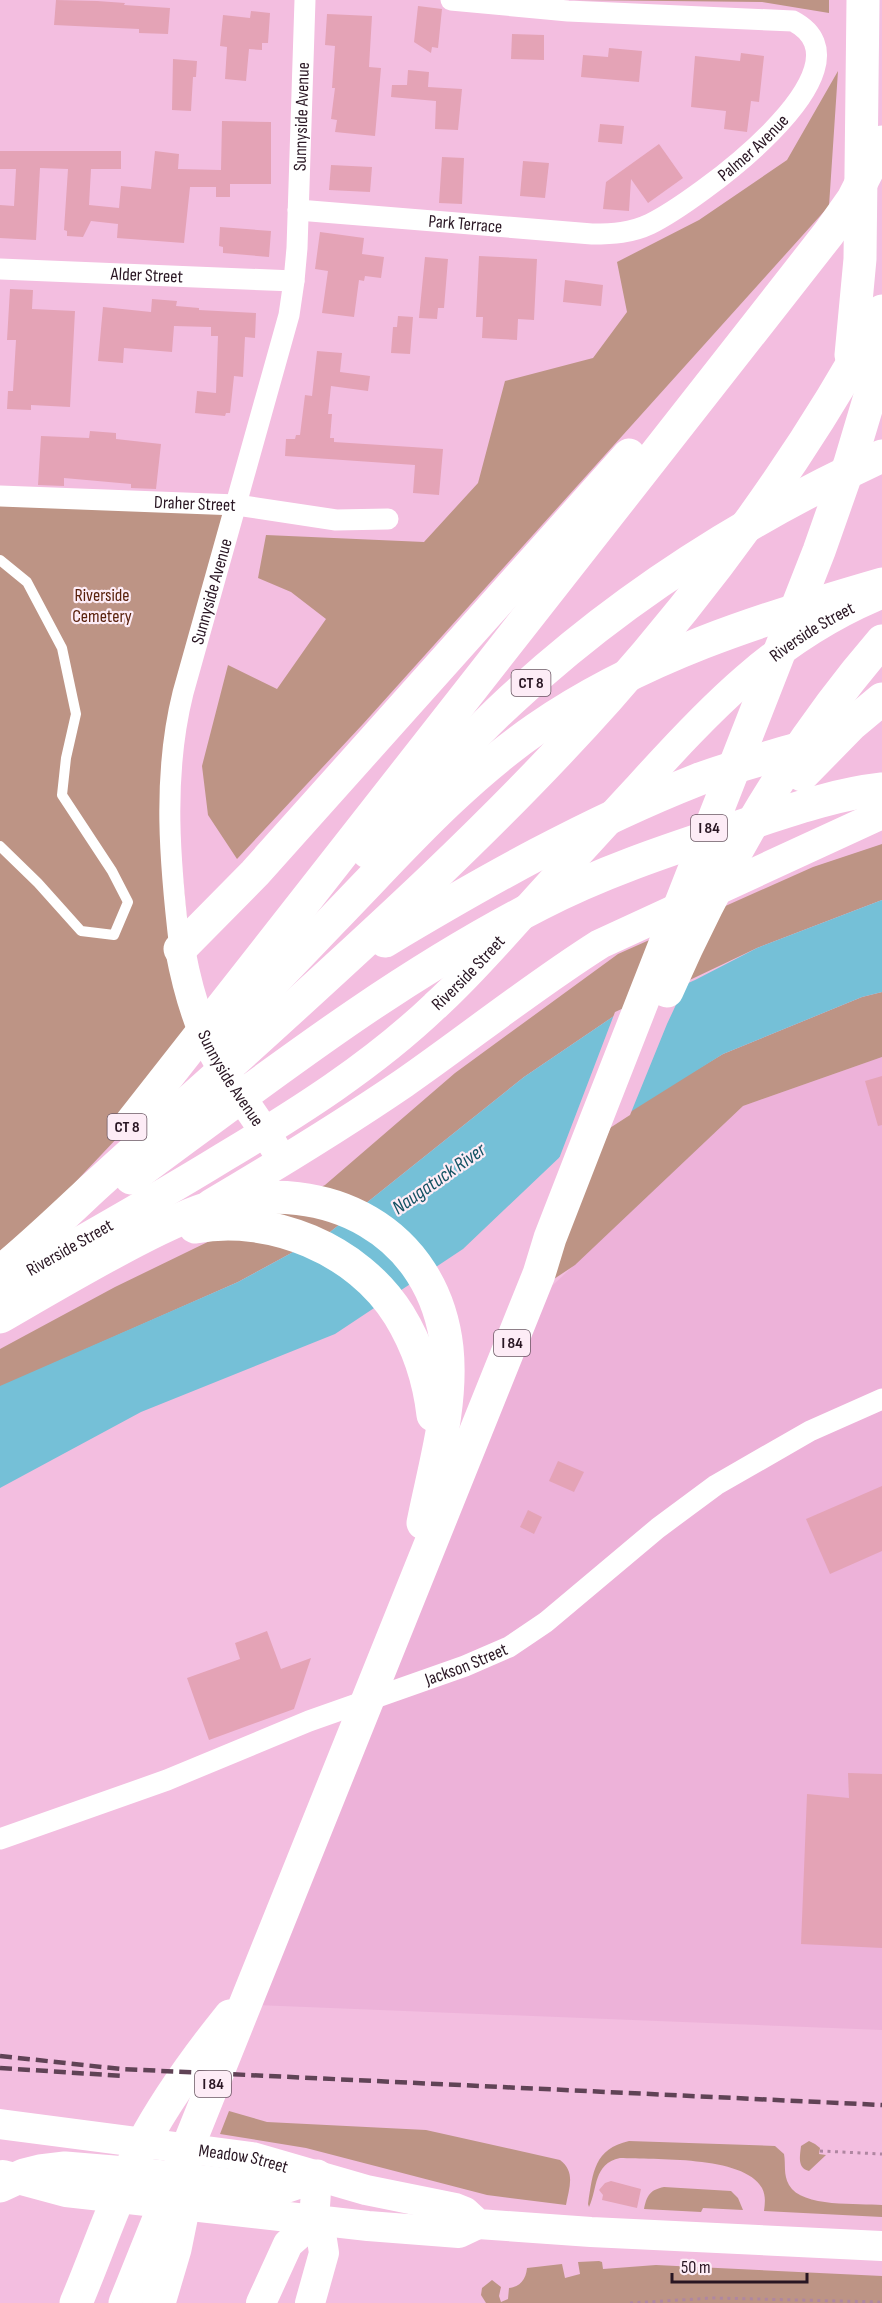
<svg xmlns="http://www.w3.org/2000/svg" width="882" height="2303" viewBox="0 0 882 2303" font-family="'Sofia Sans Condensed',sans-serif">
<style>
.built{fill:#edb2d9}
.green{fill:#bd9485}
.water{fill:#75c0d7}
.pier{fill:#f3bee0}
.building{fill:#e4a3b6}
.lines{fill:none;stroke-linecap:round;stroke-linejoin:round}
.path{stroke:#af86a1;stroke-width:3;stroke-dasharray:3 4.5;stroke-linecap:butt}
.lane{stroke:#fff;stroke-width:10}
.street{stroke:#fff;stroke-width:21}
.secondary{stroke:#fff;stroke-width:30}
.highway{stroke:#fff;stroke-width:33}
.rail{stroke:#604356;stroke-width:4.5;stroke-dasharray:12 6;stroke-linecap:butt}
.labels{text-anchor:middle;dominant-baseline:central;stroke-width:4.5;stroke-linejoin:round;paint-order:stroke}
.shield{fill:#fdecf6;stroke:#695662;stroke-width:1.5}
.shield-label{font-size:16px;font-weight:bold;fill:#291623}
.street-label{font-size:18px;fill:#291623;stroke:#fdecf6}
.park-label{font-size:18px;fill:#5a220d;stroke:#fdecf6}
.water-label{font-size:20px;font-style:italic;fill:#135263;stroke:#fdecf6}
</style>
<rect width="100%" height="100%" fill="#f3bee0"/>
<polygon class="built" points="882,1057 882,2030 256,2005 537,1300 743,1106"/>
<g class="green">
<polygon points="574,0 829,0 829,13 762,2"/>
<polygon points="838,71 829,206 363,724 237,859 208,815 202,766 228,665 277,689 326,619 291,592 258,578 266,535 424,542 478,483 505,381 593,358 627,312 617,262 699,220 787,160"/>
<polygon points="0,502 237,505 171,752 195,1008 169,1063 119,1136 51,1208 0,1251"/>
<polygon points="882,844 882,900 757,948 614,1016 524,1077 330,1232 238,1282 0,1387 0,1349 115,1287 325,1185 455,1073 618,954 813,867"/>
<polygon points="882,992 882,1057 743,1106 575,1265 524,1299 580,1200 614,1119 723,1054 862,997"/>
<path d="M229 2111 267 2122 426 2130 560 2160C576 2172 569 2188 566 2205L487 2195 306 2148 220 2134Z"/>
<path d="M629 2141 775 2146 784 2154C786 2165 783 2174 789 2185 802 2208 859 2203 882 2205V2217L764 2211C765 2203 766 2196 762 2188 744 2155 653 2160 620 2158 593 2164 598 2188 589 2207L588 2204C593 2172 594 2149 629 2141Z"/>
<path d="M809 2141 815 2144 820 2148 819 2154 826 2155 809 2171C797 2168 800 2156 801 2146Z"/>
<path d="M664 2187 731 2191 738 2198 743 2210 703 2208 701 2212 644 2209C647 2195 650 2190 664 2187Z"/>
<path d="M599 2261 602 2262 603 2269 656 2265 882 2276V2303H486L481 2295 482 2288 492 2280 501 2287 499 2296 501 2302 508 2299 509 2288C520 2287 526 2279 527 2268L562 2264 565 2278 580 2274 578 2262Z"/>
</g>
<polygon class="water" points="882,900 882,992 862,997 723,1054 563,1154 463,1249 335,1334 141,1412 0,1488 0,1386 238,1282 330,1232 524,1077 614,1016 695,980 757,948"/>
<polygon class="pier" points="688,979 667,1024 630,1115 565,1157 557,1164 615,1012"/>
<g class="building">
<polygon points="56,0 97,1 125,3 124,5 170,8 168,34 139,33 139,29 54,25"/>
<polygon points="418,6 442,9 438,48 432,47 431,53 414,42"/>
<polygon points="251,11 270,13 268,43 262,43 262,50 249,49 246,81 225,79 227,47 220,46 223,15 250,18"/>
<polygon points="327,14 372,16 369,67 381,68 375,136 335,132 337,120 331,119 335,88 332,88 335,46 325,45"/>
<polygon points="512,34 544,35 544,60 511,59"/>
<polygon points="609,48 642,51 639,82 581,77 583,55 608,57"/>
<polygon points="741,53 764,56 759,102 751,101 747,132 724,129 726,111 691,107 695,56 740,61"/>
<polygon points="173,59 197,61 196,77 193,77 191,111 172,110"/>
<polygon points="408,70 429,72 428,87 462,89 458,130 435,129 436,101 391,97 392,85 407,85"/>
<polygon points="222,121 271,122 271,184 230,184 230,197 216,197 216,187 190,187 184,243 117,238 118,224 91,221 83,237 67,236 67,231 64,230 68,169 40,168 36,240 0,238 0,205 14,206 16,169 0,169 0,151 121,151 121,169 91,169 89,205 119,208 121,186 151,189 155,151 179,154 178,169 221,170"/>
<polygon points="600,124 624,126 622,144 598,142"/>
<polygon points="659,144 683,178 648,203 631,179 629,211 603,209 606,182"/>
<polygon points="442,157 464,158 462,204 439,203"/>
<polygon points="523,161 549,163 545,198 520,196"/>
<polygon points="331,165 372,167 370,192 329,190"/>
<polygon points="220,227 271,231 269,257 223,253 223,247 219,246"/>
<polygon points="320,232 364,238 362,254 384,257 381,278 365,276 364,281 359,280 354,317 322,313 328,271 315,269"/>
<polygon points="479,256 537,259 534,320 518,319 517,340 482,338 483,317 476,317"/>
<polygon points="425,257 448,259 444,308 438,308 437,319 419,318"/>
<polygon points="565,280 603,285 601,306 563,302"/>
<polygon points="10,289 33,290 32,309 75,311 70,407 31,405 31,410 7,409 8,391 13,391 16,340 7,340"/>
<polygon points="152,299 177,301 176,306 199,308 199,310 256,313 255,338 245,337 243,377 234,376 230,413 226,413 225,416 195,413 197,391 216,393 218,336 211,336 211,327 174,326 172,352 124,348 123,363 98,361 103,307 151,312"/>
<polygon points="398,316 413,317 410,354 391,353 393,327 397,327"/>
<polygon points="317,351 342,353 340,372 370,376 368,391 331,386 328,414 332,414 330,438 334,438 334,442 443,449 439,495 413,493 415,465 285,456 286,439 295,439 296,435 300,435 305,395 312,396"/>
<polygon points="90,431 116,433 116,439 161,444 156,489 131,488 131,484 64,478 64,486 38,485 41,436 89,438"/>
<polygon points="882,1076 882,1125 878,1126 865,1081"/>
<polygon points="558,1461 584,1472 574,1492 549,1481"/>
<polygon points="882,1486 882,1551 830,1574 806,1519"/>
<polygon points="528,1510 542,1517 534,1534 520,1527"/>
<polygon points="267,1631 281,1669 311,1658 294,1709 209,1740 187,1678 240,1659 235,1643"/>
<polygon points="848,1773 882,1774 882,1948 801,1944 807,1794 849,1798"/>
<polygon points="611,2181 641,2189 637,2208 602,2200 603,2195 599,2190 605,2183"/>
</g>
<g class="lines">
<g class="path">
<polyline points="820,2151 882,2154"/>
<polyline points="630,2303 713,2298 882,2302"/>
</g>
<polyline class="lane" points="0,560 27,582 62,648 76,714 66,758 62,795 112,871 128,902 114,935 81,931 38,883 0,846"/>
<g class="street">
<path id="s1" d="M298 210 592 234C613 234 631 233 650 224 693 203 882 68 793 21L568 11 451 0"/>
<path id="s2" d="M0 269 294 281"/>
<path id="s3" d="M0 496 237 505 336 520 388 519"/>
<path id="s4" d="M180 949C170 865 162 777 183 693L289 315 294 281 297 248 305 0"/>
<path id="s5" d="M0 1839 167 1780 309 1721 465 1666 509 1647 546 1622 658 1528 716 1485 810 1431 882 1399"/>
</g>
<g class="secondary">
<path id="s6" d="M180 949C186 981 194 1013 208 1042 226 1080 253 1112 275 1148"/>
<path d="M211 1204C277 1165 341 1126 404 1083 470 1037 532 987 600 944L882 814"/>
<path id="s7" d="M0 1287C75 1244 151 1202 224 1157 299 1112 372 1066 435 1006 466 978 493 947 521 916 560 873 599 830 639 787 709 709 776 639 874 597"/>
<path id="s8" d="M0 2124 252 2157 366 2190 455 2208 465 2212 478 2224 591 2232 882 2246"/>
<polyline points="3,2175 66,2192 368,2226 459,2233 478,2224"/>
<polyline points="261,2303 288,2244 314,2221"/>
<polyline points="310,2303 324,2253 322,2240 314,2221 317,2176"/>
</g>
<g class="highway">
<polyline points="851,355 860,259 863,0"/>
<polyline points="802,775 852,724 882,699"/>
<path d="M368 852C415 801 460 747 511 700 621 598 747 518 882 456"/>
<path d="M385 941C485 881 588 823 697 780 733 766 773 757 810 745"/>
<polyline points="180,949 255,873 629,455"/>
<path d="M667 991C722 866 793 744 882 641"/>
<path d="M221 1035C271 985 320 933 369 882 421 827 474 772 536 729 640 657 761 619 882 584"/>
<polyline points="131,1123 829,233 853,199 882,142"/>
<path d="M131 1178C263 1081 393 979 540 904 600 873 665 851 729 830 780 814 829 795 882 789"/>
<path d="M195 1227C270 1213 358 1249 399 1315 418 1346 429 1379 433 1415"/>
<path d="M0 1272C32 1246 62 1217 93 1188 140 1145 187 1103 235 1060 363 944 493 827 608 698 713 580 807 450 882 311"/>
<path d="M0 1317C45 1291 89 1265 135 1241 162 1227 190 1213 219 1205 326 1176 434 1231 447 1348 453 1406 434 1467 423 1523"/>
<polyline points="0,2186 24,2175 40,2171 65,2168 138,2174 262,2189 284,2187 317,2176"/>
<path d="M76 2303C98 2251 116 2196 142 2145 167 2098 197 2057 230 2016"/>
<polyline points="125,2303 539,1274 550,1238 592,1130 819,551 850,463 882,356"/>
<polyline points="159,2303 175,2249 188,2185"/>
</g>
<g class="rail">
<polyline points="0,2056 121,2069 882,2105"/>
<polyline points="0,2068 123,2076"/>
</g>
</g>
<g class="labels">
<g class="shield">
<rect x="511.5" y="670" width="39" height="26" rx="4.5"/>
<rect x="691" y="815" width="36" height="26" rx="4.5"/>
<rect x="107.5" y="1114" width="39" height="26" rx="4.5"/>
<rect x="494" y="1330" width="36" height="26" rx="4.5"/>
<rect x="195" y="2071" width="36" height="26" rx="4.5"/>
</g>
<g class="shield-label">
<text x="531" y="683">CT 8</text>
<text x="709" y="828">I 84</text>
<text x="127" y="1127">CT 8</text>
<text x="512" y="1343">I 84</text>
<text x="213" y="2084">I 84</text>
</g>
<g class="street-label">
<text stroke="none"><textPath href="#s4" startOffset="849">Sunnyside Avenue</textPath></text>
<text stroke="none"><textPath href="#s1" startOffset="483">Palmer Avenue</textPath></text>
<text stroke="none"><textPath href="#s1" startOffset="168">Park Terrace</textPath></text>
<text stroke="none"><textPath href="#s2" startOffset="147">Alder Street</textPath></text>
<text stroke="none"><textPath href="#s3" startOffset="195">Draher Street</textPath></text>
<text stroke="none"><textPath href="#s4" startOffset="363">Sunnyside Avenue</textPath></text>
<text stroke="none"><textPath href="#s7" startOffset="1052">Riverside Street</textPath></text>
<text stroke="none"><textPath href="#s7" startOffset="566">Riverside Street</textPath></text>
<text stroke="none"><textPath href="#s6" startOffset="140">Sunnyside Avenue</textPath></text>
<text stroke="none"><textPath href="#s7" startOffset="80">Riverside Street</textPath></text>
<text stroke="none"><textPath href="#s5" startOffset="498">Jackson Street</textPath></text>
<text stroke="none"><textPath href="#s8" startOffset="246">Meadow Street</textPath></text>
</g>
<g class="park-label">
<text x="102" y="595">Riverside<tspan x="102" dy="21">Cemetery</tspan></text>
</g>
<g class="water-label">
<text transform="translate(439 1179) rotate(-35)">Naugatuck River</text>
</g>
</g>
<path d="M672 2273v9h135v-9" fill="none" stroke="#291623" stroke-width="3"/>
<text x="681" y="2273" font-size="18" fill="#291623" stroke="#fdecf6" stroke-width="4.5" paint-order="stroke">50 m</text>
</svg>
